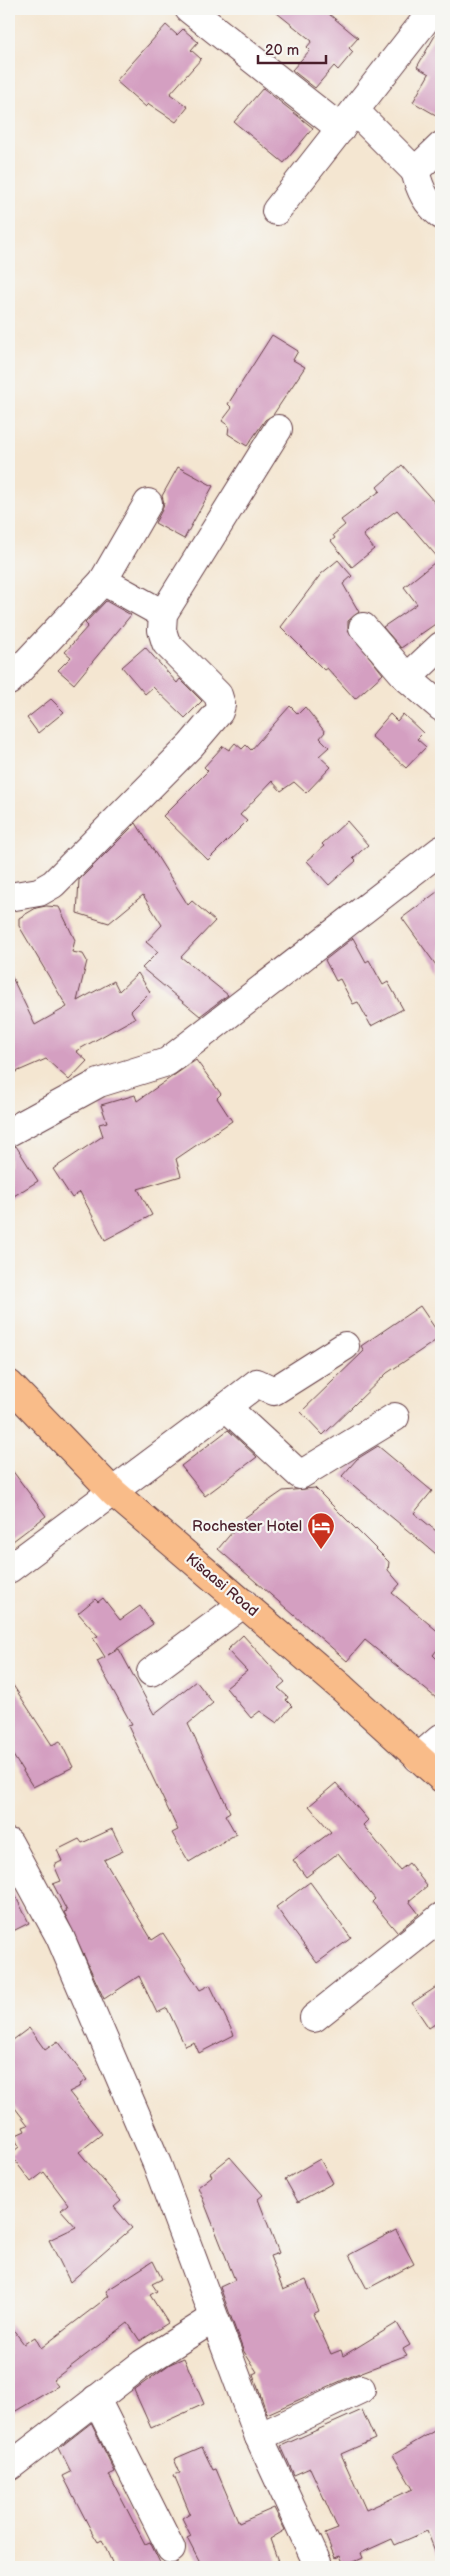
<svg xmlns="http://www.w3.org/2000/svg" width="450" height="2576" viewBox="0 0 450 2576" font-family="'Balsamiq Sans',sans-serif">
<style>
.building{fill:#d49fc1}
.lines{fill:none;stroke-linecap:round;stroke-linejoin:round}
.minor-casing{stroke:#643d44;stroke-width:30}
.major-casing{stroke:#643d44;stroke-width:30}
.minor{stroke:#fff;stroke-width:28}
.major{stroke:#f9bc89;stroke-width:28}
.labels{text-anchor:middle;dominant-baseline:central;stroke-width:4.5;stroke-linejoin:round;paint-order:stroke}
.poi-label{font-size:15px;fill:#4a1f2b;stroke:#f6f6f2;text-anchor:end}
.street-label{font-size:15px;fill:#4a1f2b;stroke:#f6f6f2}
</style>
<rect width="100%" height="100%" fill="#f6f6f2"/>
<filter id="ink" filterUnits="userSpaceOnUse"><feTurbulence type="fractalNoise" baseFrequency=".02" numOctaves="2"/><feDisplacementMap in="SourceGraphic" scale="10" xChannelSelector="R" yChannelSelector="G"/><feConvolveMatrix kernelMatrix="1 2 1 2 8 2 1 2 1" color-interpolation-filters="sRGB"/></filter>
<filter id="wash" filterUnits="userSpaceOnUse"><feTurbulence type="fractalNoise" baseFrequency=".0096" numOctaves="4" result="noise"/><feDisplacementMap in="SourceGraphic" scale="20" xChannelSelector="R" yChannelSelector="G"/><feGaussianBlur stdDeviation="1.12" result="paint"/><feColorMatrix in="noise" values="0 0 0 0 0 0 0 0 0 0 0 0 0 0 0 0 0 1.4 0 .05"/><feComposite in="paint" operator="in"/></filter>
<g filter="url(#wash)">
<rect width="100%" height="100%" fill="#f4e6d1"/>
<g id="blocks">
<g class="building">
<polygon points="272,9 323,9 358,38 349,48 353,52 338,70 334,66 315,88 292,70 310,50 307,47 312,41"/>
<polygon points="166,25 177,35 183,29 198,42 191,50 201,59 170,94 188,107 176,122 149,104 146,107 116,81"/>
<polygon points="441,25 441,118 413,102 429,74 417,67"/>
<polygon points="263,88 313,128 284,163 234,122"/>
<polygon points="272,335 298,351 293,360 305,367 273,415 265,420 247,446 228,434 229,426 222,421 232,408 228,404"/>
<polygon points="402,465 441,510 441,620 401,648 383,627 417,604 404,587 439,559 397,510 363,535 374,549 352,567 331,541 335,538 333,535 345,525 341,520 380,491 377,487"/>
<polygon points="178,467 213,486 184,539 155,523 162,510 164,503 162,496"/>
<polygon points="338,560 352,576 343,584 359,612 348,621 348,630 383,674 355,699 327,668 324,670 281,627 321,574"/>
<polygon points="106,601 131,615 74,684 58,670 71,657 65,652 88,626 85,623"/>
<polygon points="145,647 177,683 180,679 202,701 185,718 153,687 145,694 122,667"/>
<polygon points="51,699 64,712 38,733 27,718"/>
<polygon points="290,706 298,714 305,707 325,732 320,738 329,747 319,756 331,767 306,793 294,782 281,791 272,781 240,815 247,821 208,860 163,816 208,771 204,767 223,746 229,750 235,743 242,749 246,745 251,750"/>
<polygon points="390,714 397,721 403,714 423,733 417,739 426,747 406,768 371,736"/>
<polygon points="347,821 368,845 353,858 356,861 329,885 307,861 324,846 322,844"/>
<polygon points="136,823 188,905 192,901 215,921 181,957 228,995 200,1016 142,968 158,952 146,942 162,925 143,895 109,923 77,913 79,880"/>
<polygon points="441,889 441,972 402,918"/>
<polygon points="46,906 59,907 75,940 72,952 83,954 87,961 77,1001 114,981 119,991 138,973 150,992 131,1011 135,1018 76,1051 87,1061 69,1080 46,1059 9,1075 9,971 35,1025 67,1007 19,926 19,918 36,908"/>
<polygon points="353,938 366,962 369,960 383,985 388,982 403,1009 371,1026 358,1002 353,1004 340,979 336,981 325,960"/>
<polygon points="196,1060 221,1094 217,1098 232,1121 176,1159 181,1176 138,1189 152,1215 105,1240 80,1192 72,1198 53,1169 103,1136 99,1124 107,1122 101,1105 135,1095 137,1101"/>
<polygon points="16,1146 38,1181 9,1199 9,1148"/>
<polygon points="420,1306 441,1337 387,1373 323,1435 301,1412 364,1351 361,1346"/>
<polygon points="228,1430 257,1457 205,1496 181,1466"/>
<polygon points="378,1446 432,1491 414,1513 441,1535 441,1558 342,1476 357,1459"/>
<polygon points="9,1466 46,1516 9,1544"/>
<polygon points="315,1488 389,1562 388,1570 400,1584 392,1593 441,1634 441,1645 433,1655 441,1663 441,1702 365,1640 347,1661 218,1549 244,1518 283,1491"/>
<polygon points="103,1598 120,1620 140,1606 153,1624 108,1655 119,1649 154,1714 196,1681 213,1703 188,1724 230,1812 225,1815 236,1834 189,1862 172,1833 178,1830 128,1726 132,1725 97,1661 105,1657 93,1638 98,1636 78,1613 95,1599 98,1602"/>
<polygon points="243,1635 285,1682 278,1688 288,1697 286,1700 292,1706 277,1723 260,1711 251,1718 226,1688 247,1671 227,1650"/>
<polygon points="9,1679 52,1745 60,1741 73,1767 33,1787 9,1749"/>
<polygon points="336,1783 368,1820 363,1825 400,1870 409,1863 427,1886 409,1901 419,1914 397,1932 372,1902 375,1899 338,1853 306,1877 293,1860 331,1832 309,1806"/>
<polygon points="112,1829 123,1851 104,1860 152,1940 163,1933 200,1990 210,1985 234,2035 199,2053 194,2042 185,2046 167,2008 157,2013 139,1976 104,1999 64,1912 67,1911 53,1884 61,1881 54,1865 62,1861 57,1850 79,1839 82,1843"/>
<polygon points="310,1882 351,1938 317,1963 276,1907"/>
<polygon points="9,1883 29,1923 9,1933"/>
<polygon points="441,1984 441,2020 429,2028 412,2003"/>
<polygon points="29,2028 45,2050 58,2041 87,2080 80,2084 81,2086 69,2092 102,2134 79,2152 121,2201 114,2207 132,2228 70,2282 49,2240 76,2227 61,2210 68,2204 44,2172 31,2182 10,2154 19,2147 14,2136 25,2131 23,2127 28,2125 9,2100 9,2043"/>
<polygon points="230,2157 263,2195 258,2199 279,2253 270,2256 283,2290 306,2280 319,2311 313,2314 331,2354 341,2350 343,2356 397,2323 410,2345 403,2349 407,2355 354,2375 267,2414 253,2374 257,2372 243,2350 220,2287 235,2280 198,2187 212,2176 210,2173"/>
<polygon points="320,2159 333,2183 298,2202 285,2179"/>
<polygon points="396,2230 414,2264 367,2289 349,2255"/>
<polygon points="153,2261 162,2279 152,2284 157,2291 150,2295 168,2323 140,2341 128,2323 53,2380 58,2386 9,2415 9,2324 24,2344 35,2337 41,2348 109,2296 106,2291"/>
<polygon points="184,2358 204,2404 151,2428 134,2390 170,2364"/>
<polygon points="362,2410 375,2439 341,2454 366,2510 413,2489 393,2455 441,2427 441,2566 427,2531 395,2545 392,2539 361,2553 363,2558 345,2566 340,2556 335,2558 325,2534 338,2529 310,2468 294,2475 281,2446"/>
<polygon points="91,2423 115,2472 109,2475 145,2544 150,2542 162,2567 114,2567 102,2540 98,2542 93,2534 63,2476 71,2472 59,2448"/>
<polygon points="202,2447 213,2470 216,2469 239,2523 274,2508 285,2530 270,2539 279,2564 268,2567 202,2567 187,2538 191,2536 182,2518 190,2513 174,2475 180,2473 174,2459"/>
</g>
</g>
</g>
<g filter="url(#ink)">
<use href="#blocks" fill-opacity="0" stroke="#643d44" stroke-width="1"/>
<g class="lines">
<g class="minor-casing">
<g id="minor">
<polyline points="189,9 341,129"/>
<polyline points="355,111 415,171"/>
<path d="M441 146 415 171C420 190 426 203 441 215"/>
<polyline points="276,211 434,9"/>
<polyline points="103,581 163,614"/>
<polyline points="363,627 407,678 441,707"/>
<polyline points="407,678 441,646"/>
<polyline points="9,681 103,581 148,503"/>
<polyline points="9,897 39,892 53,884 191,745 219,712 221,705 218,695 166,643 162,630 163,614 278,429"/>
<polyline points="9,1132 99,1083 167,1062 441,850"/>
<polyline points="226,1407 257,1383 274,1391 345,1346"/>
<polyline points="9,1569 226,1407 300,1475 395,1417"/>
<polyline points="151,1672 244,1603"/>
<polyline points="418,1758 441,1738"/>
<polyline points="9,1843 60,1937 157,2164 259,2437 319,2567"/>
<polyline points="314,2018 441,1917"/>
<polyline points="96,2399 171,2549"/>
<polyline points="259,2437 361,2389"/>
<polyline points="9,2467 142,2364 214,2318"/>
</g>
</g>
<g class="major-casing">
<polyline id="major" points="9,1384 114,1493 342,1688 441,1778"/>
</g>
<use href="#minor" class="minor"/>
<use href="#major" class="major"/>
</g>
</g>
<defs>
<g id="hotel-pin" transform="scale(1.4375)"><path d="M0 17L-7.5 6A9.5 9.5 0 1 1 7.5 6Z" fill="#c8321e" stroke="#f6f6f2"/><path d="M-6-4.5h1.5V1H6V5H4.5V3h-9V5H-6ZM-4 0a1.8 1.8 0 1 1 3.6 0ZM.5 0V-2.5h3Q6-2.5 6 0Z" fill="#fff"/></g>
</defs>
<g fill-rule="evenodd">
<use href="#hotel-pin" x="321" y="1526"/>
</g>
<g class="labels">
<g class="poi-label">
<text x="302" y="1526">Rochester Hotel</text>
</g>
<g class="street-label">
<text transform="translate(222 1585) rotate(40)">Kisaasi Road</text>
</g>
</g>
<rect width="450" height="2576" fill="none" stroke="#f6f6f2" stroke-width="30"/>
<path d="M258 55v8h68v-8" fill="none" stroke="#4a1f2b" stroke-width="2.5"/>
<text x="265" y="55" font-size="15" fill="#4a1f2b" stroke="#f6f6f2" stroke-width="4" paint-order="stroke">20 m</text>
</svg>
